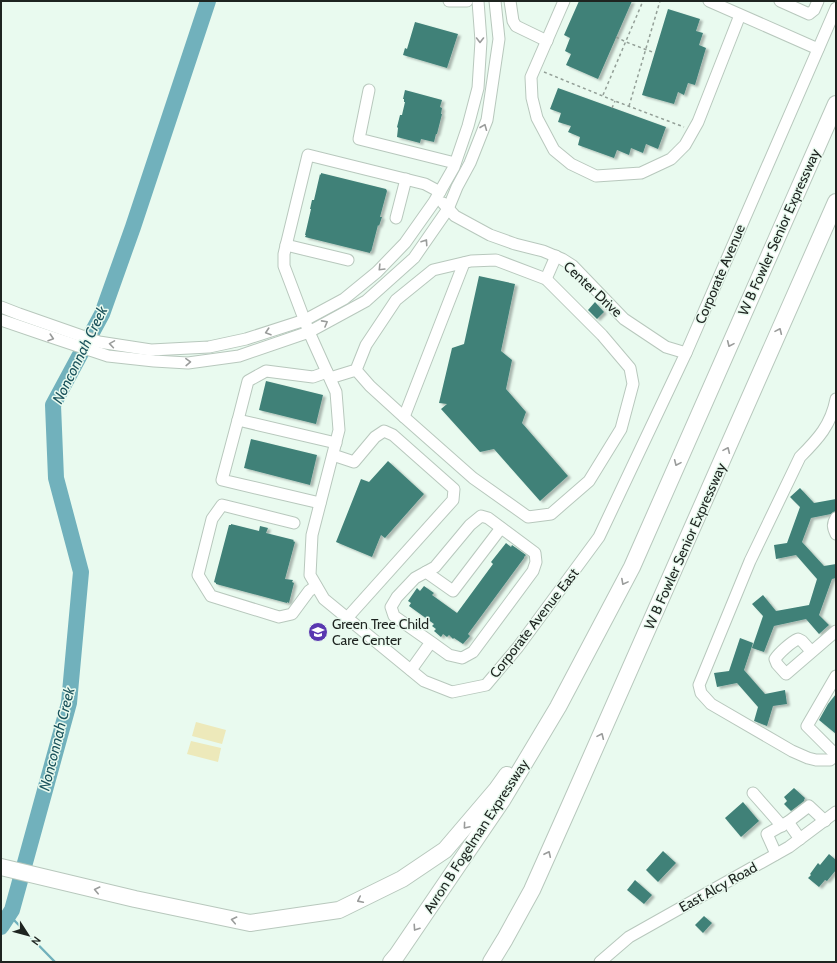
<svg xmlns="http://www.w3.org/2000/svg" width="837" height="963" viewBox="0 0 837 963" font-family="Cabin,sans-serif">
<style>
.green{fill:#ede9ba}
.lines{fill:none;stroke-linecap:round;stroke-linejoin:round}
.stream{stroke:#71b1bc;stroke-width:2.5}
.river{stroke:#71b1bc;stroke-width:16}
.building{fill:#418178;filter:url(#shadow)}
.minor-casing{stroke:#b8c8bd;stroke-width:13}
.highway-casing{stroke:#b8c8bd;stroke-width:18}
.path{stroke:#939f97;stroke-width:1.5;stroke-dasharray:3 3;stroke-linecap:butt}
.minor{stroke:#fff;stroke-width:11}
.highway{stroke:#fff;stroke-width:16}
.oneway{stroke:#9a9c9b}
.labels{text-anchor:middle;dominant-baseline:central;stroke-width:3;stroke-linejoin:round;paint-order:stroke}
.street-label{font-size:14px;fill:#1e2420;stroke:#e9faef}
.poi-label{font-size:14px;fill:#1e2420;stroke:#e9faef;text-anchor:start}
.water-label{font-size:15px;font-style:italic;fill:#1a525b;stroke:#e9faef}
</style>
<defs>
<filter id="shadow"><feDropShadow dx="3" dy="2" stdDeviation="1" flood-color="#0004"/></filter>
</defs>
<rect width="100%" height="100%" fill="#e9faef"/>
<g class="green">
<polygon points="196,722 226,730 222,744 192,736"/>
<polygon points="191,741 221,748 218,762 187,754"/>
</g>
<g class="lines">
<polyline class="stream" points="9,915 55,962"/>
<polyline class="river" points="1,927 12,910 69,703 81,572 56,478 53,405 102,314 133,227 208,1"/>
</g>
<g class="building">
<polygon points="579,1 632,1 598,79 566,65 571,54 565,51 570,38 564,35"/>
<polygon points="668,9 700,19 696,31 703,33 699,45 706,48 695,85 688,83 684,95 678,92 674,104 642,95"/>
<polygon points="415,22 458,34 447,68 403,55 405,48 407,49"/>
<polygon points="558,88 666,127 658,149 646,144 643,153 631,148 629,155 617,150 614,158 578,145 580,137 568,132 571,126 558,122 561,113 550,109"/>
<polygon points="405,90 442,100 440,107 442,108 441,114 442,114 437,134 436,134 434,142 421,139 420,143 397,137 398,128 397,127 400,115 402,115 405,102 404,102 404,99 403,99"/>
<polygon points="321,173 386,189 387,191 380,217 382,217 379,226 378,225 371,252 370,251 370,253 305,237 306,235 305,235 311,209 310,209 312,200 314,200 320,174 321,175"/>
<polygon points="479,276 515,284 501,351 512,360 506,389 526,412 522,423 568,476 540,501 494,449 480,452 441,409 447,404 439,403 452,348 464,344"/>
<polygon points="595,302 604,312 597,319 588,310"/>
<polygon points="266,381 323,395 316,424 259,410"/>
<polygon points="251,439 317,455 310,485 244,468"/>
<polygon points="388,461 424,494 385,538 381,535 372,557 336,542 361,479 369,482"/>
<polygon points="800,488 814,503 836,499 836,511 833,512 831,514 811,518 802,542 824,566 836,564 836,578 832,579 819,615 829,625 819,634 806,619 774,626 764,652 752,648 763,616 752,604 763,595 776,611 809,605 817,579 796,555 776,559 774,545 787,543 800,507 790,497"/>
<polygon points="231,524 259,531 260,526 268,528 266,533 294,540 293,541 295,542 285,579 293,580 292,582 294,583 289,603 287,602 287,603 216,584 216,583 214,582 229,525 231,525"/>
<polygon points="506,543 511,547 512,545 526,555 524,557 524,558 468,634 470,636 463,644 454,638 453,639 449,635 447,637 443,634 441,637 434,631 436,629 432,626 434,624 409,606 411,603 408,601 417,588 420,591 424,586 434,593 432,595 457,613 493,564 491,562"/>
<polygon points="740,638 753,643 744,670 765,694 785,690 787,704 773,706 767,726 754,721 758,707 737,683 717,687 714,673 729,671"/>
<polygon points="836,694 836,734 819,720 828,704"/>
<polygon points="794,788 805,798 804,800 804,801 791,811 784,804 787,801 784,797"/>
<polygon points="743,802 759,821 741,837 725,818"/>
<polygon points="663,851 676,863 658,882 646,870"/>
<polygon points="829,854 836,860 836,870 827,881 825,880 819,887 808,878 811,875 810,874 818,863 820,865"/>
<polygon points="635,880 652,895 644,904 627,890"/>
<polygon points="704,916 712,923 703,933 695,925"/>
</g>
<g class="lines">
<g class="minor-casing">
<g id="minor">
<polyline points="449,1 467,1"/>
<polyline points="510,1 513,21 516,26 547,41"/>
<polyline points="564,1 531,77 532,98 537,118 554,150 571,164 596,176 641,173 671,159 685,145 698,122 740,15"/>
<polyline points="709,1 818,49"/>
<polyline points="780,1 809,14 814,10 818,1"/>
<polyline points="369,90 359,139 455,163"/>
<polyline points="440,192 425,184 308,155 284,254 284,266 309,332 336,392 339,430 312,535 310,575 324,599 424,681 452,692 486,685 518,647 599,537 686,353 836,8"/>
<polyline points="443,203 455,216 490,235 515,244 543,251 562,259 573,266 624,319 666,347 686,353"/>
<polyline points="396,218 406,179"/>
<polyline points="286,245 348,260"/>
<polyline points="546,279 556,256"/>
<polyline points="1,307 19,314 99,342 151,350 209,347 246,339 305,320 344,299 377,272 405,243 434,202 454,167 468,126 478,88 481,41 478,1"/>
<polyline points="1,320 48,336 108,356 154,361 188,363 239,356 309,332 366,301 414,258 448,209 457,187 470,163 487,120 499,39 495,1"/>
<polyline points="327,372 313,377 266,371 248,381 238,420 336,443"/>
<polyline points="330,378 356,370 370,386 404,417 473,478 528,517 551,514 589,481 621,429 633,384 630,368 602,335 546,279 496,260 471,261 433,270 396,300 366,345 356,370"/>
<path d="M836 399C831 425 818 439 800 457L750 561 699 685 701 693 711 704 792 751 808 758 816 760H830L836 755"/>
<polyline points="404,417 464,263"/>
<polyline points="238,420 222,480 320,503"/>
<polyline points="333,455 354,462 375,437 384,431 393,435 454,489 453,500 347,618"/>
<path d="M836 518C832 524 833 528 836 534"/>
<polyline points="294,523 222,505 212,519 198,575 211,596 279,617 292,614 309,591 316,586"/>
<polyline points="426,572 453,591 501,528"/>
<path d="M811 651 802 641 798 639C791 642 779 653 775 659L777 664 786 674 836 631"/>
<polyline points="411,670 431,642 449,655 462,658 473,652 533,571 536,562 535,553 488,518 481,516 470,525 435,567 415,578 397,597 391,607 394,616 431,642"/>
<polyline points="836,676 807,726 836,755"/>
<polyline points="753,793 782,826"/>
<polyline points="788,822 800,839"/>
<polyline points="776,854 767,834 788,822 809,806 825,821"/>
<polyline points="600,962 629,937 789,847 836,812"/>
</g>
</g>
<g class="highway-casing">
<g id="highway">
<polyline points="1,867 135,899 250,923 339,910 402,879 445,850 497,789 507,775"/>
<polyline points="391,962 397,955 503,799 558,707 632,567 836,104"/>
<polyline points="491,962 505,939 532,890 569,807 836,202"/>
</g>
</g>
<g class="path">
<polyline points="616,37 626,42 655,53"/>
<polyline points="544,72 615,101 684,127"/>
<polyline points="603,95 643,1"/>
<polyline points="629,106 660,1"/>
<polyline points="612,108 615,101"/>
</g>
<use href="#minor" class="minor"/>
<use href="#highway" class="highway"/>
</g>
<defs><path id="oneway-chevron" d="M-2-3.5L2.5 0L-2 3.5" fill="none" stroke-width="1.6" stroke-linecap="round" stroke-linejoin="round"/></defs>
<g class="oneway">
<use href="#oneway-chevron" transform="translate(480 40) rotate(90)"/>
<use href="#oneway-chevron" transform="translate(484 127) rotate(-68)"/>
<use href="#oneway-chevron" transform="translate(425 242) rotate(-56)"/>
<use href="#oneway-chevron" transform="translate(381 268) rotate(134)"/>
<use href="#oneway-chevron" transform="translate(325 323) rotate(-29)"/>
<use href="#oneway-chevron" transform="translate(779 331) rotate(-66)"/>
<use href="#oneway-chevron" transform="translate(268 332) rotate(162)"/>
<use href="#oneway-chevron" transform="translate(51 338) rotate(18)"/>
<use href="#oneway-chevron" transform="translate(112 344) rotate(-171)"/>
<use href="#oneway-chevron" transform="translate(730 344) rotate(114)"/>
<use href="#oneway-chevron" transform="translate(188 362) rotate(-2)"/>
<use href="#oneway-chevron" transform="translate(727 450) rotate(-66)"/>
<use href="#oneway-chevron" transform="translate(677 463) rotate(114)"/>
<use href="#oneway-chevron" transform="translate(624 582) rotate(118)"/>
<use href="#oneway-chevron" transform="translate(601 736) rotate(-66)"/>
<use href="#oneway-chevron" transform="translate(466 826) rotate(130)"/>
<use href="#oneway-chevron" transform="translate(548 854) rotate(-65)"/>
<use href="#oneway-chevron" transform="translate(97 890) rotate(-167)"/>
<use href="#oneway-chevron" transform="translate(360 900) rotate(154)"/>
<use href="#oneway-chevron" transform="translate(234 920) rotate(-168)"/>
<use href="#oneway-chevron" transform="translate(416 928) rotate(124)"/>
</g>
<defs>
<g id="school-disc" transform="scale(1)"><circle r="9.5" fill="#5938b0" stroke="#e9faef"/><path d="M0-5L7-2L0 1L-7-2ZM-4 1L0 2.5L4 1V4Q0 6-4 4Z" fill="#fff"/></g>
</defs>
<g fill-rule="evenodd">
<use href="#school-disc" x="318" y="632"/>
</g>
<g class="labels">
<g class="street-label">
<text transform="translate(779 232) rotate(-66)">W B Fowler Senior Expressway</text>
<text transform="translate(720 274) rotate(-67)">Corporate Avenue</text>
<text transform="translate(593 289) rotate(43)">Center Drive</text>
<text transform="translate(685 546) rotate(-66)">W B Fowler Senior Expressway</text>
<text transform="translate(534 623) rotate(-52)">Corporate Avenue East</text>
<text transform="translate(476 836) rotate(-57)">Avron B Fogelman Expressway</text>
<text transform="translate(718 887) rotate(-29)">East Alcy Road</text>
</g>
<g class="poi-label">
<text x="332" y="624">Green Tree Child<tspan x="332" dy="16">Care Center</tspan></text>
</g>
<g class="water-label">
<text transform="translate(80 355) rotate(-64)">Nonconnah Creek</text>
<text transform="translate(57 739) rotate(-76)">Nonconnah Creek</text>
</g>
</g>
<rect width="837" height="963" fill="none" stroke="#1e2420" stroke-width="4"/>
<g transform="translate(28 935) rotate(126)" stroke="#e9faef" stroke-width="3" paint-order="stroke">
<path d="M0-3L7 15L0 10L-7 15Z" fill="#1e2420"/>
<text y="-6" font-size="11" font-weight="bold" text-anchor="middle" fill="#1e2420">N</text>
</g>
</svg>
